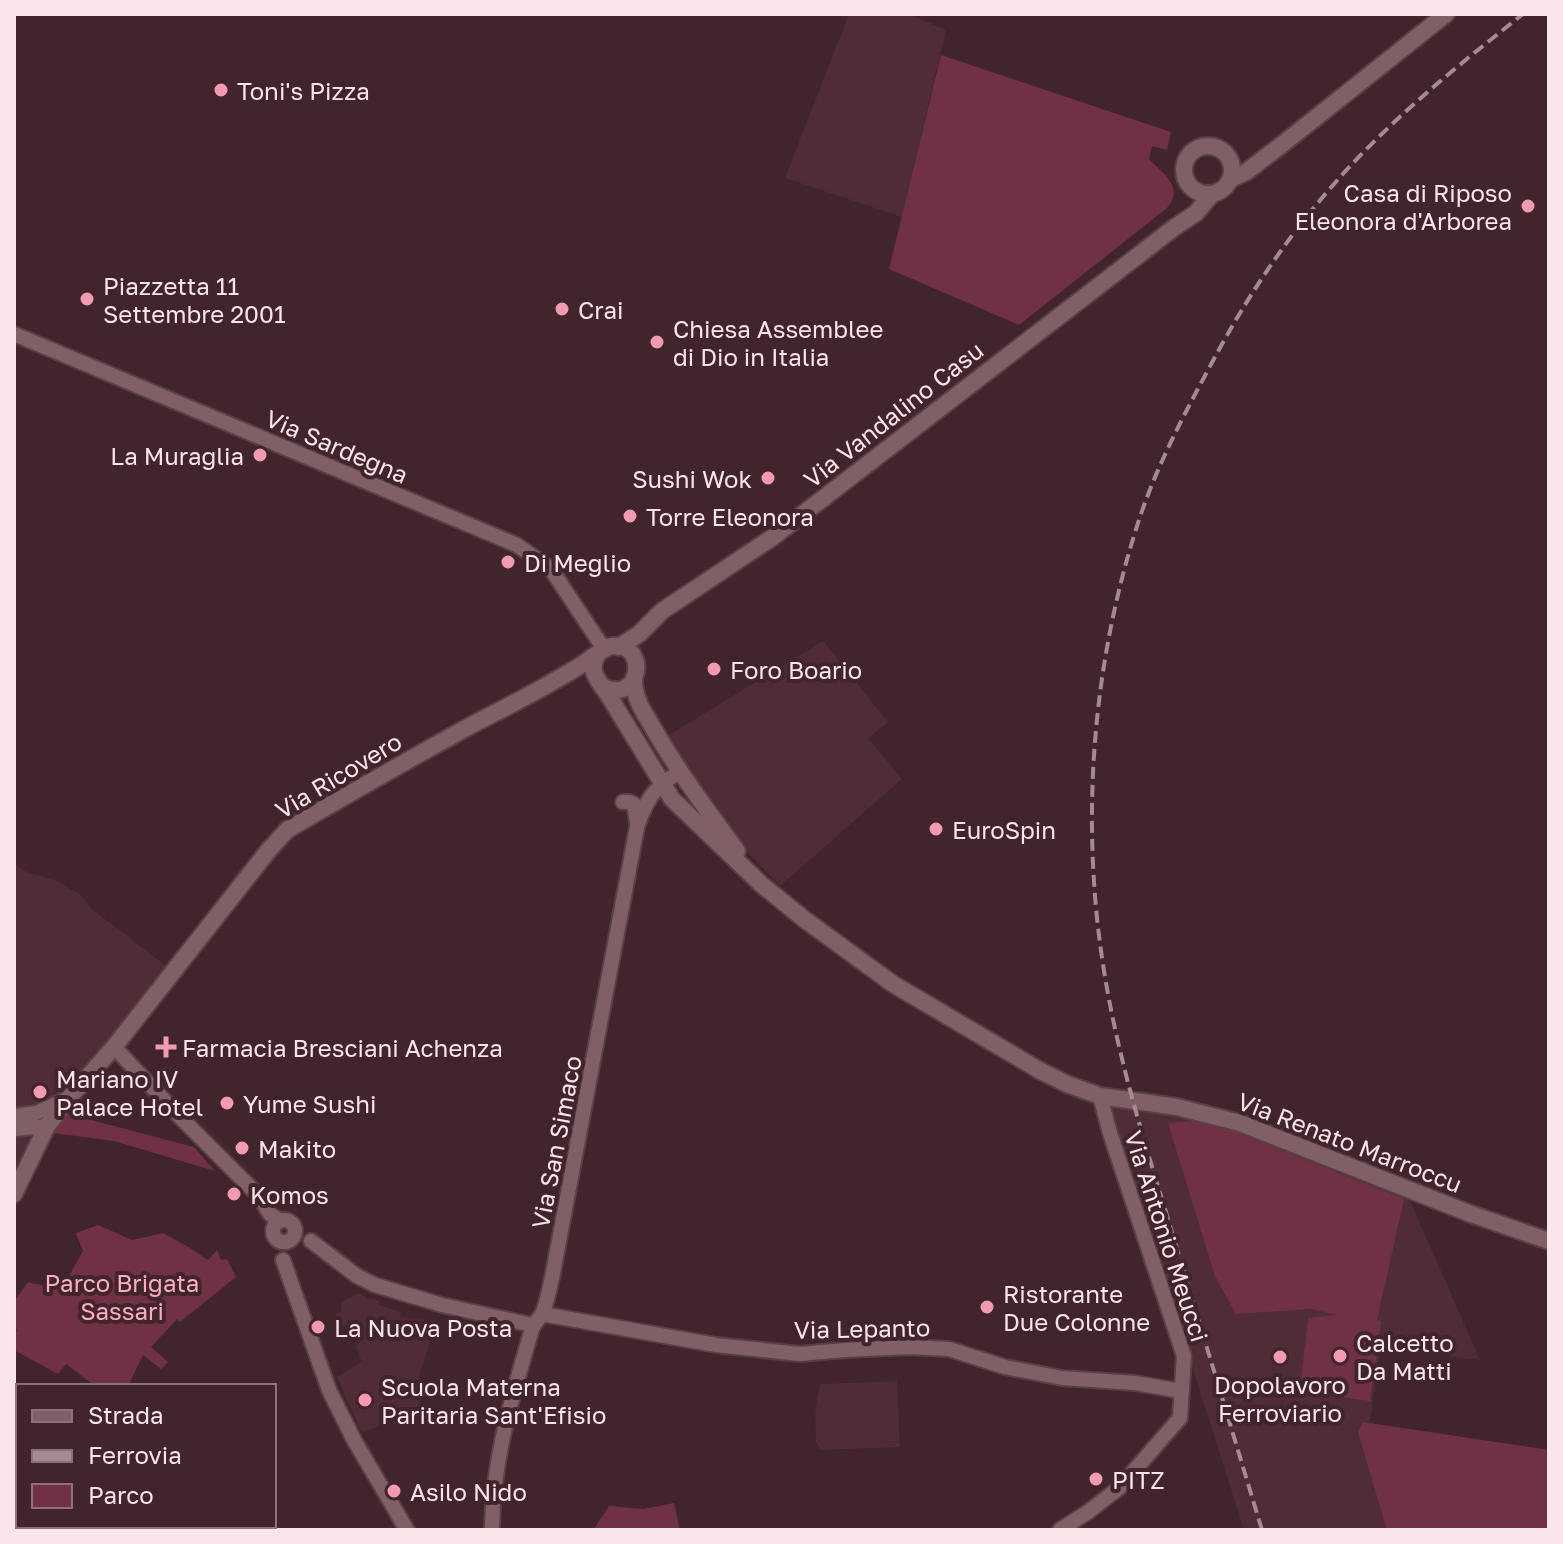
<svg xmlns="http://www.w3.org/2000/svg" width="1563" height="1544" viewBox="0 0 1563 1544" font-family="'Golos Text',sans-serif">
<style>
.built{fill:#502c37}
.green{fill:#713145}
.lines{fill:none;stroke-linecap:round;stroke-linejoin:round}
.tertiary-casing{stroke:#594047;stroke-width:18}
.secondary-casing{stroke:#594047;stroke-width:20}
.tertiary{stroke:#805f67;stroke-width:14}
.secondary{stroke:#805f67;stroke-width:16}
.rail{stroke:#a38b91;stroke-width:4;stroke-dasharray:12 6;stroke-linecap:butt}
.poi-dot{fill:#f19ab1;stroke:#41242c;stroke-width:3}
.labels{text-anchor:middle;dominant-baseline:central;stroke-width:8;stroke-linejoin:round;paint-order:stroke}
.poi-label{font-size:24px;fill:#fae6ea;stroke:#41242c;text-anchor:start}
.street-label{font-size:24px;fill:#fae6ea;stroke:#41242c}
.park-label{font-size:24px;fill:#fcafc2;stroke:#41242c}
</style>
<rect width="100%" height="100%" fill="#41242c"/>
<g class="built">
<polygon points="849,14 908,14 946,30 902,217 785,178"/>
<polygon points="823,641 888,722 868,738 902,779 780,886 750,855 664,738"/>
<polygon points="14,865 25,871 54,880 80,894 92,909 179,976 47,1126 14,1190"/>
<polygon points="1109,1104 1144,1108 1218,1123 1408,1196 1480,1360 1380,1348 1369,1428 1549,1530 1244,1530"/>
<polygon points="359,1293 368,1299 379,1300 378,1305 401,1312 400,1317 436,1321 415,1391 422,1407 362,1433 337,1377 362,1362 356,1346 360,1342 361,1321 347,1321 347,1324 344,1326 335,1329 332,1322 340,1321 340,1316 337,1317 335,1313 341,1312 341,1302"/>
<polygon points="897,1381 900,1447 821,1450 816,1442 815,1411 820,1384"/>
</g>
<g class="green">
<path d="M941 55 1171 132 1167 150 1152 146 1149 159C1163 174 1185 187 1167 208L1019 325 889 269Z"/>
<polygon points="68,1114 194,1147 215,1171 114,1141 53,1133"/>
<polygon points="1205,1120 1404,1199 1377,1320 1381,1321 1370,1401 1300,1391 1308,1318 1338,1315 1310,1309 1236,1314 1215,1276 1168,1123"/>
<polygon points="98,1225 132,1240 163,1233 190,1248 208,1260 217,1250 221,1260 227,1259 236,1277 180,1322 177,1319 151,1347 168,1362 161,1369 143,1355 128,1386 95,1386 66,1364 58,1374 14,1350 14,1336 17,1330 14,1328 14,1301 28,1282 61,1290 83,1251 76,1233"/>
<polygon points="1363,1422 1549,1450 1549,1530 1387,1530 1358,1432"/>
<polygon points="674,1503 680,1530 593,1530 609,1506 643,1509"/>
</g>
<g class="lines">
<g class="tertiary-casing">
<g id="tertiary">
<polyline points="14,334 517,545 551,569 604,649"/>
<polyline points="623,802 630,802 634,804 637,823"/>
<polyline points="114,1047 181,1118 259,1196 270,1214 280,1221"/>
<polyline points="14,1116 36,1113 69,1098"/>
<polyline points="14,1129 47,1126"/>
<circle cx="284" cy="1231" r="11"/>
<polyline points="311,1241 357,1276 375,1285 442,1305 532,1325"/>
<polyline points="283,1260 329,1390 354,1440 407,1530"/>
<polyline points="542,1314 716,1345 800,1354 845,1350 910,1347 949,1349 1005,1367 1062,1378 1135,1383 1181,1391"/>
<path d="M492 1530C492 1461 513 1394 532 1329 534 1322 539 1320 542 1314 547 1304 549 1289 552 1278L637 827C647 798 653 789 679 772"/>
<polyline points="1060,1530 1088,1512 1119,1488 1180,1418 1184,1356 1110,1133 1100,1096"/>
</g>
</g>
<g class="secondary-casing">
<g id="secondary">
<circle cx="1208" cy="170" r="24"/>
<polyline points="1231,179 1246,172 1284,143 1446,14"/>
<polyline points="619,647 639,634 662,611 773,537 1175,227 1196,213 1212,194"/>
<path d="M597 655C588 672 598 680 607 693L672 799 762 885 804 919 893 984 1039 1070 1067 1084 1100 1096 1177 1107 1240 1123 1471 1214 1549 1241"/>
<path d="M634 680C634 698 643 711 652 726 677 770 707 810 737 851"/>
<path d="M14 1194 47 1126 69 1098 114 1047 268 851 287 830C347 795 408 760 468 727 506 707 545 688 581 665 589 660 603 648 612 646 650 642 641 707 602 686"/>
</g>
</g>
<use href="#tertiary" class="tertiary"/>
<use href="#secondary" class="secondary"/>
<path class="rail" d="M1262 1530C1231 1427 1200 1325 1169 1222 1144 1141 1119 1061 1105 977 1080 828 1091 670 1137 526 1154 472 1180 422 1207 372 1243 303 1283 242 1334 184 1390 120 1456 67 1523 14"/>
</g>
<g class="poi-dot">
<circle cx="221" cy="90" r="8"/>
<circle cx="1528" cy="206" r="8"/>
<circle cx="87" cy="299" r="8"/>
<circle cx="562" cy="309" r="8"/>
<circle cx="657" cy="342" r="8"/>
<circle cx="260" cy="455" r="8"/>
<circle cx="768" cy="478" r="8"/>
<circle cx="630" cy="516" r="8"/>
<circle cx="508" cy="562" r="8"/>
<circle cx="714" cy="669" r="8"/>
<circle cx="936" cy="829" r="8"/>
<path d="M162 1035h8v8h8v8h-8v8h-8v-8h-8v-8h8z"/>
<circle cx="40" cy="1092" r="8"/>
<circle cx="227" cy="1103" r="8"/>
<circle cx="242" cy="1148" r="8"/>
<circle cx="234" cy="1194" r="8"/>
<circle cx="987" cy="1307" r="8"/>
<circle cx="318" cy="1327" r="8"/>
<circle cx="1340" cy="1356" r="8"/>
<circle cx="1280" cy="1357" r="8"/>
<circle cx="365" cy="1400" r="8"/>
<circle cx="1096" cy="1479" r="8"/>
<circle cx="394" cy="1491" r="8"/>
</g>
<g class="labels">
<g class="poi-label">
<text x="237" y="90">Toni's Pizza</text>
<text x="1512" y="192" text-anchor="end">Casa di Riposo<tspan x="1512" dy="28">Eleonora d'Arborea</tspan></text>
<text x="103" y="285">Piazzetta 11<tspan x="103" dy="28">Settembre 2001</tspan></text>
<text x="578" y="309">Crai</text>
<text x="673" y="328">Chiesa Assemblee<tspan x="673" dy="28">di Dio in Italia</tspan></text>
<text x="244" y="455" text-anchor="end">La Muraglia</text>
<text x="752" y="478" text-anchor="end">Sushi Wok</text>
<text x="646" y="516">Torre Eleonora</text>
<text x="524" y="562">Di Meglio</text>
<text x="730" y="669">Foro Boario</text>
<text x="952" y="829">EuroSpin</text>
<text x="182" y="1047">Farmacia Bresciani Achenza</text>
<text x="56" y="1078">Mariano IV<tspan x="56" dy="28">Palace Hotel</tspan></text>
<text x="243" y="1103">Yume Sushi</text>
<text x="258" y="1148">Makito</text>
<text x="250" y="1194">Komos</text>
<text x="1003" y="1293">Ristorante<tspan x="1003" dy="28">Due Colonne</tspan></text>
<text x="334" y="1327">La Nuova Posta</text>
<text x="1356" y="1342">Calcetto<tspan x="1356" dy="28">Da Matti</tspan></text>
<text x="1280" y="1384" text-anchor="middle">Dopolavoro<tspan x="1280" dy="28">Ferroviario</tspan></text>
<text x="381" y="1386">Scuola Materna<tspan x="381" dy="28">Paritaria Sant'Efisio</tspan></text>
<text x="1112" y="1479">PITZ</text>
<text x="410" y="1491">Asilo Nido</text>
</g>
<g class="street-label">
<text transform="translate(893 414) rotate(-38)">Via Vandalino Casu</text>
<text transform="translate(337 446) rotate(23)">Via Sardegna</text>
<text transform="translate(338 775) rotate(-31)">Via Ricovero</text>
<text transform="translate(556 1142) rotate(-79)">Via San Simaco</text>
<text transform="translate(1350 1142) rotate(21)">Via Renato Marroccu</text>
<text transform="translate(1167 1236) rotate(72)">Via Antonio Meucci</text>
<text transform="translate(862 1328) rotate(-1)">Via Lepanto</text>
</g>
<g class="park-label">
<text x="122" y="1282">Parco Brigata<tspan x="122" dy="28">Sassari</tspan></text>
</g>
</g>
<rect width="1563" height="1544" fill="none" stroke="#fae6ea" stroke-width="32"/>
<rect x="16" y="1384" width="260" height="144" fill="#41242c" stroke="#8b7278" stroke-width="2"/>
<rect x="32" y="1410" width="40" height="12" fill="#805f67" stroke="#8b7278" stroke-width="2"/>
<text x="88" y="1424" font-size="24" fill="#fae6ea">Strada</text>
<rect x="32" y="1450" width="40" height="12" fill="#a38b91" stroke="#8b7278" stroke-width="2"/>
<text x="88" y="1464" font-size="24" fill="#fae6ea">Ferrovia</text>
<rect x="32" y="1484" width="40" height="24" fill="#713145" stroke="#8b7278" stroke-width="2"/>
<text x="88" y="1504" font-size="24" fill="#fae6ea">Parco</text>
</svg>
